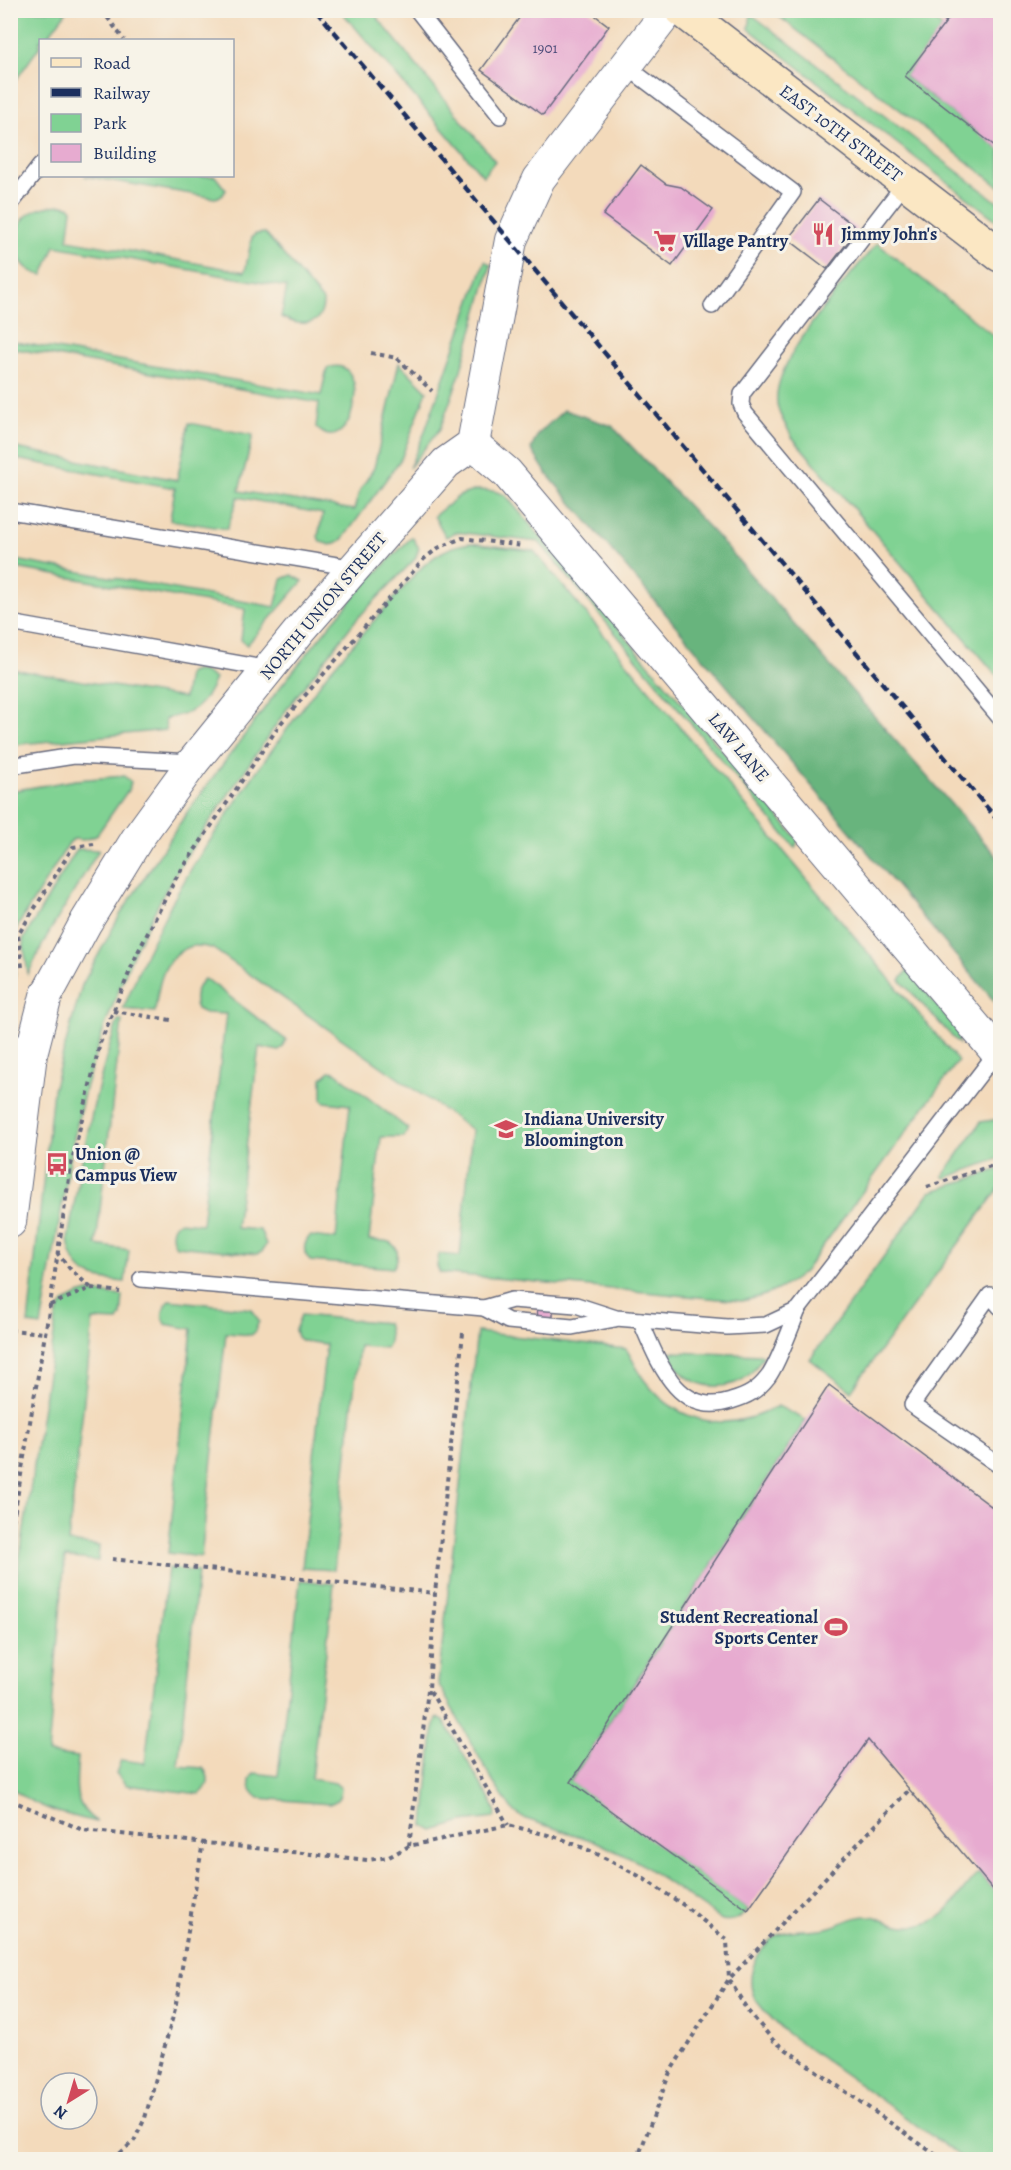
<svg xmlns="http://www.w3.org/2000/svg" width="1011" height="2170" viewBox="0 0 1011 2170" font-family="Alegreya,serif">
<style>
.green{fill:#80d293;stroke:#4e8078;stroke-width:1.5}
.forest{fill:#68b47d;stroke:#42726e;stroke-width:1.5}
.building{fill:#e7abd0}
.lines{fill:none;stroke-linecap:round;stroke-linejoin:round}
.lane-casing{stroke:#676b7f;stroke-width:18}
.street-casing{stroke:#676b7f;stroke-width:34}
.secondary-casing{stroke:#676b7f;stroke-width:36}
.path{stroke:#676b7f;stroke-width:4;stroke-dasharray:4.5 4.5;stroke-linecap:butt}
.lane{stroke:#fff;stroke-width:15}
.street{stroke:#fff;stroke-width:32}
.secondary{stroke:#fbe7c3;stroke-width:33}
.rail{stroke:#1b2f5e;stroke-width:4.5;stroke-dasharray:9 4.5;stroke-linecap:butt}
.labels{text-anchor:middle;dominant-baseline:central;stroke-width:6;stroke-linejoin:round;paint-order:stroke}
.number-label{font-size:15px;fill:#4e4e7a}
.street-label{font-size:18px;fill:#1b2f5e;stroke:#f7f3e8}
.poi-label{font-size:18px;font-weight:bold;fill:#1b2f5e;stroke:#f7f3e8;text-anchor:start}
</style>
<rect width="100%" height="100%" fill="#f7f3e8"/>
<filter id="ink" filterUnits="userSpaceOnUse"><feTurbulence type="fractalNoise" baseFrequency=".0167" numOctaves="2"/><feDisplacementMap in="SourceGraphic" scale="12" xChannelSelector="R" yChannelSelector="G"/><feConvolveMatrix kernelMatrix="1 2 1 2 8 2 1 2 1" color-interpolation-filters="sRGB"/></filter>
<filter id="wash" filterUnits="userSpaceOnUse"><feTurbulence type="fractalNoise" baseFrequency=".008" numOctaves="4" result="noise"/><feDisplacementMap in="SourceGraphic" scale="24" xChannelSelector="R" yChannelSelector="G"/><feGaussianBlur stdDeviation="1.35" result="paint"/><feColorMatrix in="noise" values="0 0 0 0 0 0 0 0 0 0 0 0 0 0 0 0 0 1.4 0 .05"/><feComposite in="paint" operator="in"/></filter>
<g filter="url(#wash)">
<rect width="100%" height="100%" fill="#f3dabb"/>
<g class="green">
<polygon points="11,10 67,11 45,40 40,40 40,46 11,87"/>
<polygon points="341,11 372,11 495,161 483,176"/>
<polygon points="772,11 934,11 935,20 942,28 905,76 1000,150 1000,187"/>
<polygon points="751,14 1000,204 1000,223 749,29"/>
<polygon points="84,176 215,176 226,190 222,196 215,198"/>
<path d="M62 205 69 206 72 210 68 240 245 272 252 237 256 234 265 233 323 301C323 329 299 326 281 317L287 287 55 246 43 275C18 272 7 240 23 220 32 208 48 206 62 205Z"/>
<path d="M877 243 1000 341V679L792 437C788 428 780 418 778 408 765 365 851 276 877 243Z"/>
<polygon points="485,261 491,265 459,377 440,429 409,468 424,434"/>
<path d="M10 341 321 395 327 368C376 351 352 466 316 427L319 403 11 348Z"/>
<polygon points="399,363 427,391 401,459 342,540 331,545 320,542 318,536 323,514 238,497 227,529 170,520 175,488 11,458 11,447 177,480 189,423 253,435 239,491 354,510 359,492 374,468"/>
<polygon points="476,490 494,491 505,495 798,840 795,848 539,542 456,532 446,537 434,516 459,496"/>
<polygon points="412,537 419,548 415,559 355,621 289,706 185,858 164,893 133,954 104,1028 86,1085 73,1142 41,1326 28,1324 53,1090 82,985 120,915 188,811 278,690 330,625 368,581"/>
<path d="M470 543 534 551 958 1061 804 1272C783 1289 768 1296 741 1301L440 1273 437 1266 439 1254 460 1256 472 1130 212 948C206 947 198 945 193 946 162 954 158 986 155 1012L123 1009 144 958 170 906 193 866 256 772 327 674 418 571C433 556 448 546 470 543Z"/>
<polygon points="10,559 275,607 282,579 292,575 303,581 247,645 241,640 245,609 11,567"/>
<path d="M11 669 184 698 188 674C199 667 206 672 215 679 202 709 195 711 165 719L166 730 11 745Z"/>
<path d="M124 776 131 782 129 789 96 836 83 840 74 839 69 843 14 932C6 951 23 962 11 985V791L76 780Z"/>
<polygon points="77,849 99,850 47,936 28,974 23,940"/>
<polygon points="908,970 958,1031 959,1044 900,980"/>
<path d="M204 979 209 981 286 1040 283 1047 279 1051 259 1047 236 1228 260 1230 266 1244 262 1252 257 1254 176 1246C171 1239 170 1228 178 1222L202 1224 226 1014 205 1013 197 1009C192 999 196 987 204 979Z"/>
<path d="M118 1020H122L96 1245 129 1250 125 1282C93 1279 73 1277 68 1239 81 1163 93 1094 118 1020Z"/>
<path d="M330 1071 335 1072 408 1129 404 1137H381L369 1240C374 1241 383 1240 389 1242 400 1247 399 1260 393 1268L310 1261C303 1253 303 1244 310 1236L336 1239 350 1105 325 1102 322 1099V1078Z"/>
<polygon points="1000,1119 1000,1158 946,1178 943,1176 981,1122"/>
<polygon points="1000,1169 1000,1187 851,1391 810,1359 930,1192"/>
<path d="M89 1292 123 1296 121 1316 118 1321 93 1320 68 1542 99 1546 98 1561 65 1557 48 1753 78 1757C76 1784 71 1805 97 1822 64 1814 37 1809 10 1787L11 1614 55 1328C55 1305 68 1297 89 1292Z"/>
<path d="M169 1300 252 1309 259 1321 254 1333 251 1335 226 1333 201 1557 168 1553 192 1329 165 1324C160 1316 163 1308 169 1300Z"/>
<path d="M301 1315 387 1323C389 1331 392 1341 386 1348L359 1346 334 1570 302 1568 326 1344 302 1341 297 1337 295 1330Z"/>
<path d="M477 1332 626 1349C633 1359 637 1371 645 1381 680 1426 729 1433 778 1406L806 1420 571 1781 748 1910C740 1919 734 1922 722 1920L638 1862 597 1842 523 1818 512 1810 493 1782 438 1683Z"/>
<path d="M669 1352 764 1355C760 1361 755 1369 750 1374 730 1392 695 1390 678 1368 675 1363 672 1357 669 1352Z"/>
<path d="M168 1568 198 1572 178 1766 203 1768C211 1777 209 1787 200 1794L126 1785 116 1773 121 1760 145 1763Z"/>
<path d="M300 1580 334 1584 311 1779 335 1783 341 1788C341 1796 337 1802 329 1804L259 1798C250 1791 246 1783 254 1773L278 1776Z"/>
<polygon points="437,1718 444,1721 493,1805 496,1813 494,1818 463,1822 433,1831 424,1826 433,1733"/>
<path d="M979 1873 1000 1898V2159H964L784 2031C775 2021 755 2004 752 1991 747 1968 762 1939 785 1932 798 1929 813 1931 826 1928 841 1925 854 1915 870 1916 875 1916 879 1918 883 1920 898 1926 912 1929 928 1923 953 1914 959 1890 979 1873Z"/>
</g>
<polygon class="forest" points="564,410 612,426 715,534 1000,860 1000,1008 547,474 531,449 538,434"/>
<g id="blocks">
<g class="building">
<polygon points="525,10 588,10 609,26 543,115 481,70"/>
<polygon points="955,10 1000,10 1000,150 905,76"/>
<polygon points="641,165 666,184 681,187 713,210 672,266 603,215"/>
<polygon points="819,199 858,229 827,269 788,239"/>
<polygon points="537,1307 553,1307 553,1320 538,1321"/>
<polygon points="829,1385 1000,1513 1000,1898 868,1740 748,1910 571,1782"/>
</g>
</g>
</g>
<g filter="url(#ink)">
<use href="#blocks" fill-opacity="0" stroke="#676b7f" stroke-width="1.5"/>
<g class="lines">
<g class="lane-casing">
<g id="lane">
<polyline points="417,10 500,116"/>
<polyline points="626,66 793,192 712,306"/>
<polyline points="906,182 742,394 741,404 745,413 1000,718"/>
<polyline points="10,205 40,166"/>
<polyline points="10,511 355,568"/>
<polyline points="10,623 269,669"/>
<polyline points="10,766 74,756 193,762"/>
<polyline points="10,1039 31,1054"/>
<polyline points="141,1279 484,1308 512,1300 576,1305 616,1318 727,1327 766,1325 798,1310 997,1052"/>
<polyline points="1000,1307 990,1295 912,1405 1000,1466"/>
<polyline points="484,1308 508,1321 572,1327 615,1319"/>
<path d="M640 1320C657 1358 677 1419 731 1401 748 1396 757 1391 768 1377 778 1364 791 1327 798 1310"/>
</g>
</g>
<g class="street-casing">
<g id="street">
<polyline points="473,444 507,473 1000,1056"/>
<polyline points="10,1222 31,1054 46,996 86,922 137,839 193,762 301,629 446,463 473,444 511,240 539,179 669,10"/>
</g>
</g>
<g class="secondary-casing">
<polyline id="secondary" points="682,10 1000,255"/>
</g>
<g class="path">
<polyline points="102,10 124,40"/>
<polyline points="939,10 940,15 947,21"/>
<polyline points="371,353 397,358 432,391"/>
<polyline points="22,967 18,935 73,847 94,844"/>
<polyline points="113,1011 171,1020"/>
<polyline points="993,1097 1000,1105"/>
<polyline points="927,1187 1000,1163"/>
<polyline points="91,1288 120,1292"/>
<polyline points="50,1305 91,1288 71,1270 58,1254"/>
<polyline points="10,1330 45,1333"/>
<polyline points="463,1333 435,1593 429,1689 508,1825"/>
<polyline points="10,1539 50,1305 71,1165 100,1043 137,954 176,878 281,723 424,559 438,548 462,538 523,546"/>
<polyline points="112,1559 435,1593"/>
<polyline points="10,1800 83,1830 368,1860 389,1857 409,1846 508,1825 560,1838 595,1853 641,1877 685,1906 727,1940 729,1979 748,2011 774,2041 943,2160"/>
<polyline points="409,1846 428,1690"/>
<polyline points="103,2160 119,2154 134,2141 145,2118 175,2009 203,1842"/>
<polyline points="637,2160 670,2072 729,1979 909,1790"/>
</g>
<use href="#lane" class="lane"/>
<use href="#street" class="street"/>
<use href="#secondary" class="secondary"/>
<polyline class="rail" points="316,10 1000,823"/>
</g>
</g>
<defs>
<g id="restaurant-bare" transform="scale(1.8)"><path d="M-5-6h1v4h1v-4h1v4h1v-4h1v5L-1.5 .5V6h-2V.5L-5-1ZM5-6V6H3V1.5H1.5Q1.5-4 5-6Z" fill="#d1495b" stroke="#f7f3e8" stroke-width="2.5" paint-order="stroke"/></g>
<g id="supermarket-bare" transform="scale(1.8)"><path d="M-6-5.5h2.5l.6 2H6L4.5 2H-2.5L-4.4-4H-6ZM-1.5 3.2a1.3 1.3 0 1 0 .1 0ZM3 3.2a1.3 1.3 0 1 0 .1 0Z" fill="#d1495b" stroke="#f7f3e8" stroke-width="2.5" paint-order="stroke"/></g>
<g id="university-bare" transform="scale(1.8)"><path d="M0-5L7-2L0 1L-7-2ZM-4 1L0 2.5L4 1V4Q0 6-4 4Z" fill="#d1495b" stroke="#f7f3e8" stroke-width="2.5" paint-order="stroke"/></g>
<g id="bus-bare" transform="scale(1.8)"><path d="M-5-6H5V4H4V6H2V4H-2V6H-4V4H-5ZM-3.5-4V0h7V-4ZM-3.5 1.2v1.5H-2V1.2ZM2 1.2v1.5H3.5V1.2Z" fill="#d1495b" stroke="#f7f3e8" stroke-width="2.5" paint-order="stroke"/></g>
<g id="stadium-bare" transform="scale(1.8)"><path d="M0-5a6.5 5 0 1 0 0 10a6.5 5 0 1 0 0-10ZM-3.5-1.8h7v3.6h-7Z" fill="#d1495b" stroke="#f7f3e8" stroke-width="2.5" paint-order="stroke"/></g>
</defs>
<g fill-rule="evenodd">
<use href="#restaurant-bare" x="823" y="234"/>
<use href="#supermarket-bare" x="665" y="241"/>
<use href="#university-bare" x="506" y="1129"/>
<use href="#bus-bare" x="57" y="1164"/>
<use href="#stadium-bare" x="836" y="1627"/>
</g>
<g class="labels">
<g class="number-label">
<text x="545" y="48">1901</text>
</g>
<g class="street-label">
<text transform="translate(841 133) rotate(37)">EAST 10TH STREET</text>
<text transform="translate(323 606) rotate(-50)">NORTH UNION STREET</text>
<text transform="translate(739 747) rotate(50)">LAW LANE</text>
</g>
<g class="poi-label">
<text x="841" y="234">Jimmy John's</text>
<text x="683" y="241">Village Pantry</text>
<text x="524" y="1119">Indiana University<tspan x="524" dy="21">Bloomington</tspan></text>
<text x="75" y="1154">Union @<tspan x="75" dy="21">Campus View</tspan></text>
<text x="818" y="1617" text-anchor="end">Student Recreational<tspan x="818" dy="21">Sports Center</tspan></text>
</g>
</g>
<rect width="1011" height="2170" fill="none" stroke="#f7f3e8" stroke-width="36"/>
<rect x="39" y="39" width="195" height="138" fill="#f7f3e8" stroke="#9fa5b1" stroke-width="1.5"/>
<rect x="51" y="58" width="30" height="9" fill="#fbe7c3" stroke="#9fa5b1" stroke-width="1.5"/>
<text x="93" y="69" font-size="18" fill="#1b2f5e">Road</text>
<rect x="51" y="88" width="30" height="9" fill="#1b2f5e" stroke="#9fa5b1" stroke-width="1.5"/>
<text x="93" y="99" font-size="18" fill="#1b2f5e">Railway</text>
<rect x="51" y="114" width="30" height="18" fill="#80d293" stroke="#9fa5b1" stroke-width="1.5"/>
<text x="93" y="129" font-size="18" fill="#1b2f5e">Park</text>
<rect x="51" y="144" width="30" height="18" fill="#e7abd0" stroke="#9fa5b1" stroke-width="1.5"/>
<text x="93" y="159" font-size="18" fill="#1b2f5e">Building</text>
<g transform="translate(69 2101) rotate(217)"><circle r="28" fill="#f7f3e8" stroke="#9fa5b1" stroke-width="1.5"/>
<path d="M0-4.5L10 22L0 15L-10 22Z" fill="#d1495b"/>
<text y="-9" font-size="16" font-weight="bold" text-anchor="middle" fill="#1b2f5e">N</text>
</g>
</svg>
